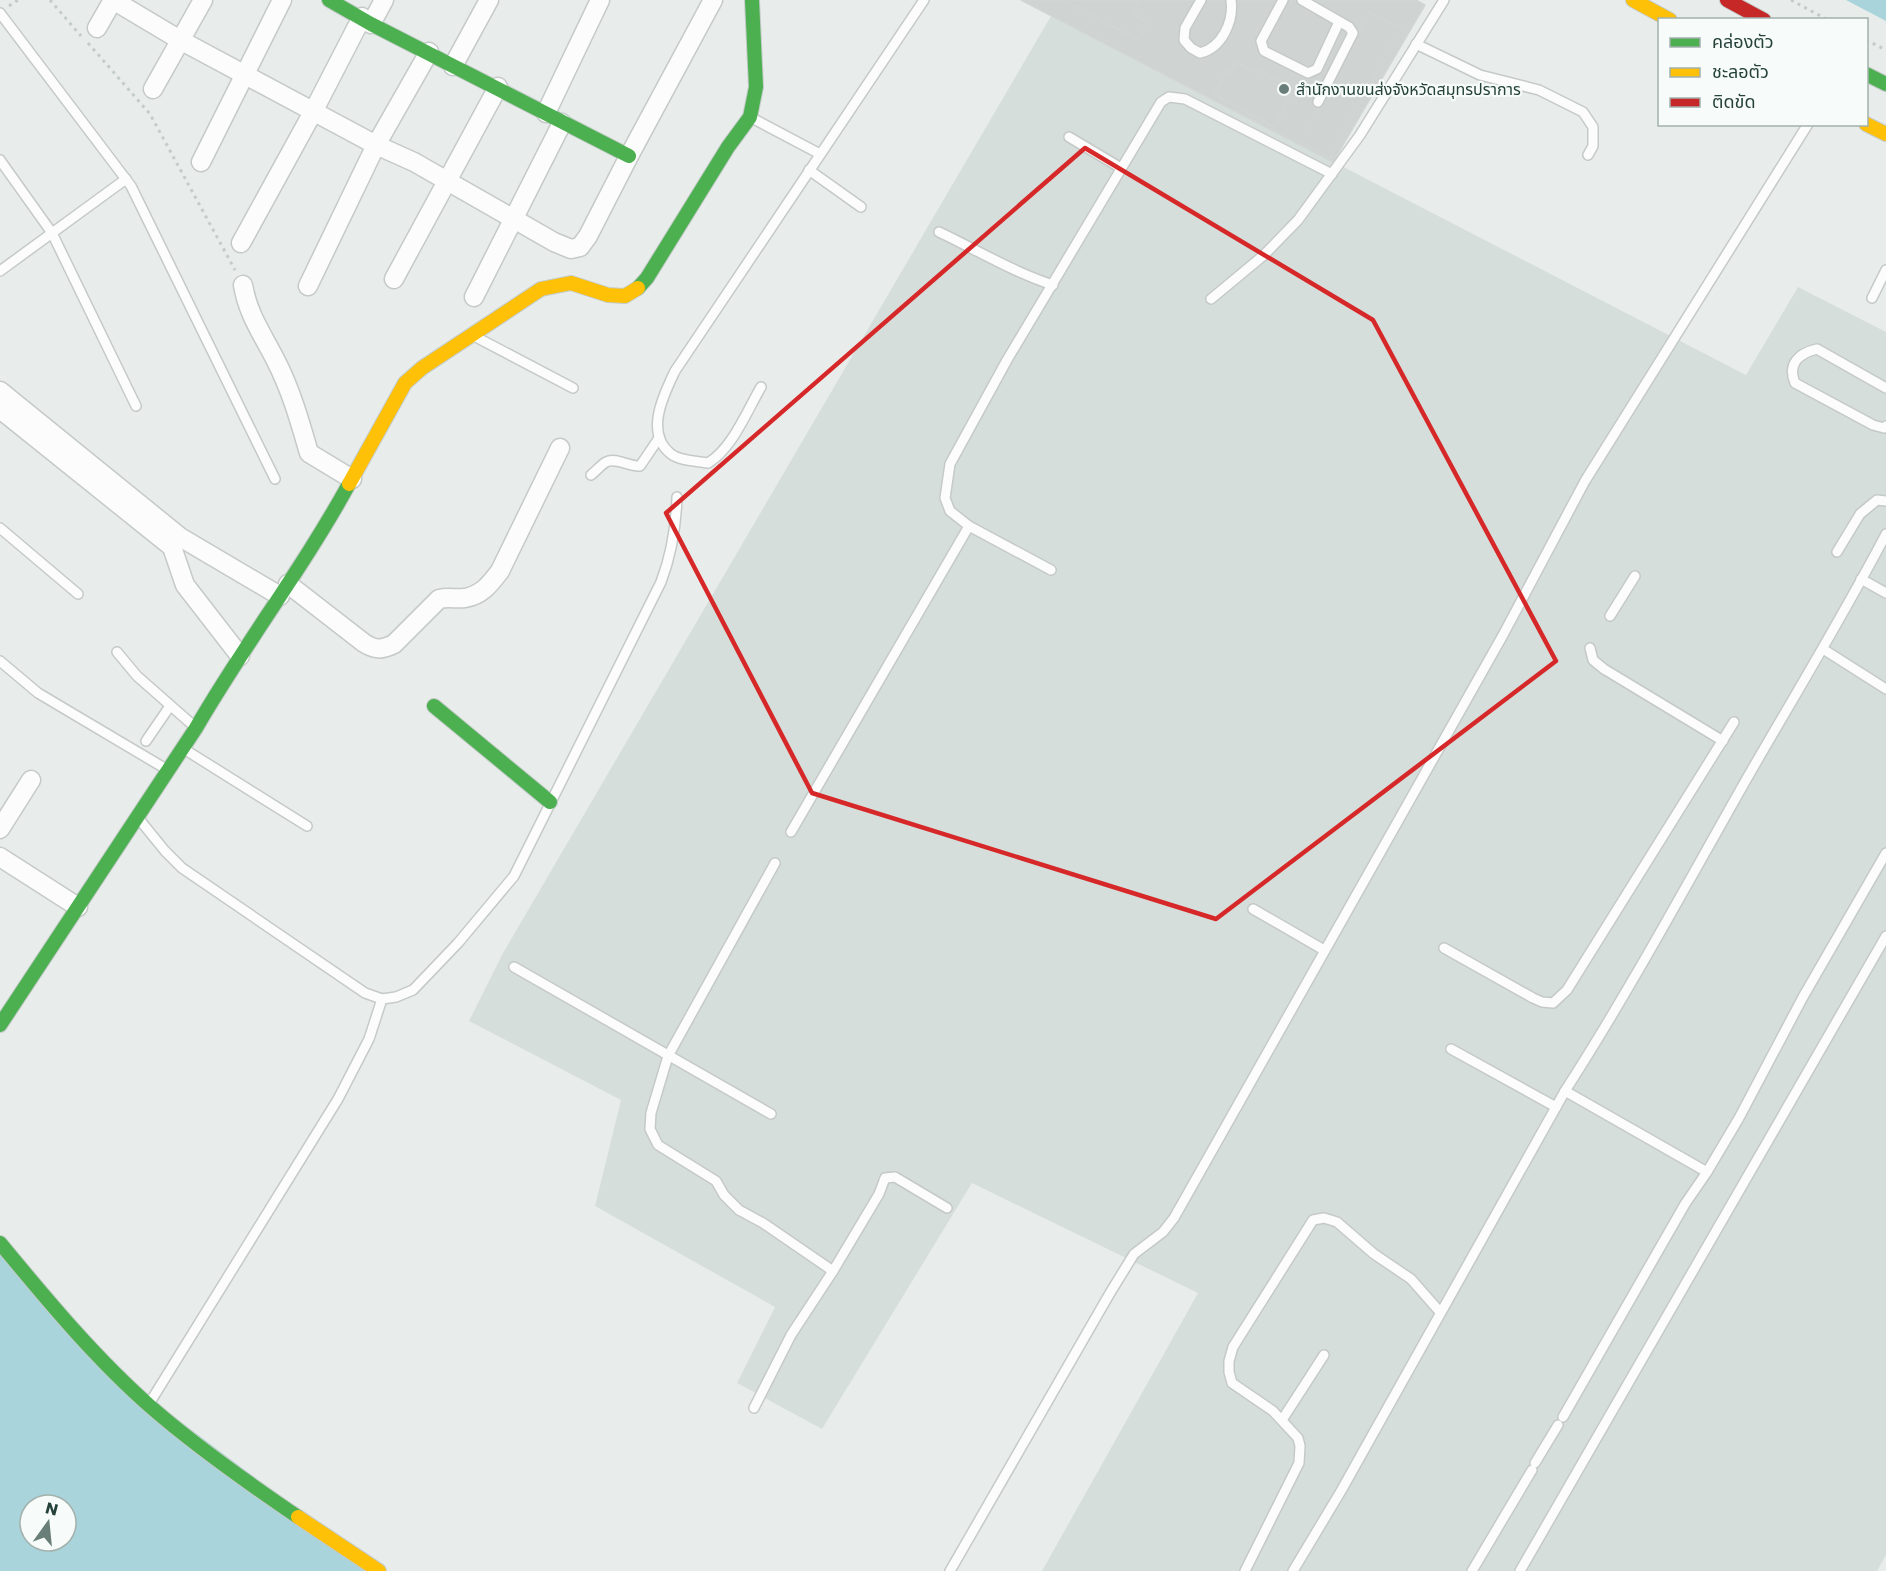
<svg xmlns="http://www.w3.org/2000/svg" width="1886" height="1571" viewBox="0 0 1886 1571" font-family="Poppins,'Noto Sans Thai',sans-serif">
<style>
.built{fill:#d6dedb}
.water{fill:#a9d4db;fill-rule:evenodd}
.building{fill:#cfd4d2;stroke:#d1d6d4;stroke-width:1.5}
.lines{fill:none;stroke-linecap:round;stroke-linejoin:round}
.lane-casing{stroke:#c5cac8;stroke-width:12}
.street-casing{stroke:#c5cac8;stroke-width:21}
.fast-casing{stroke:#c3cbc8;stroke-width:16}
.slow-casing{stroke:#c3cbc8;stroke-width:16}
.jam-casing{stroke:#c3cbc8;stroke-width:16}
.path{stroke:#c3ccca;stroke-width:3;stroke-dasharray:3 4.5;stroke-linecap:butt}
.lane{stroke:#fcfcfc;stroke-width:9}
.street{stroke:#fcfcfc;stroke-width:18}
.fast{stroke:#4caf50;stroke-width:14}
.slow{stroke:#ffc107;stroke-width:14}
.jam{stroke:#c62828;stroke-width:14}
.marked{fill:none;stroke:#d62828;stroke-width:4.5;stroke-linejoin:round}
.poi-dot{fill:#697e78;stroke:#f7fbf9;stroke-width:2}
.labels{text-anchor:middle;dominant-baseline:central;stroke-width:4.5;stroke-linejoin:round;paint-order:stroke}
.poi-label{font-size:16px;fill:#24423a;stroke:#f7fbf9;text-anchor:start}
</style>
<rect width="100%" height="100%" fill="#e8edeb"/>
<polygon class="built" points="1051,16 1746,375 1798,287 1886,332 1886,1555 1877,1571 1042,1571 1198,1293 972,1183 822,1429 737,1383 775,1307 595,1206 621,1100 469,1021 503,953"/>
<g class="water">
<polygon points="1846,0 1886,0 1886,21"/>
<path d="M0 1242 113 1371 379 1571H0ZM30 1505H66V1541H30Z"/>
</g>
<g class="building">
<polygon points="1021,0 1416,0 1425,5 1333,162"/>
<polygon points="1067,0 1135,0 1139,4 1134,15 1147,22 1138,40 1066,2"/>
<polygon points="1369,12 1401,28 1330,158 1300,142 1354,46 1352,45"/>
<polygon points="1236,62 1253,72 1255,68 1293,89 1274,127 1214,95 1227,72 1229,73"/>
</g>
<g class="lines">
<g class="lane-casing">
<g id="lane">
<path d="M1201 0 1185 28 1184 40 1191 48 1200 53C1222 48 1234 21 1231 0"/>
<polyline points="1283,0 1261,41 1264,51 1308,73 1317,69 1339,22"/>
<polyline points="1302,0 1349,27 1353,33 1318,102"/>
<polyline points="0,13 131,186 275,479"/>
<polyline points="1416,44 1480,75 1539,90 1583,112 1593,127 1593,146 1588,155"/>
<polyline points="750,117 820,154"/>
<polyline points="1069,137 1121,168"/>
<polyline points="0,160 52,233 136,406"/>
<polyline points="809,170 861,207"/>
<path d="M939 232C977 250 1013 272 1053 285"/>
<polyline points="0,271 126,179"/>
<polyline points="1872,298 1886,270"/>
<polyline points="1211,299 1264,255 1298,220 1360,135 1444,0"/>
<polyline points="474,336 573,388"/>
<path d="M761 387C747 411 732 449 708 463 697 461 680 461 671 454 644 433 664 394 675 371L924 0"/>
<path d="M1886 388 1817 349C1799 353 1787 364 1795 383L1873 425 1884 428 1886 426"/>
<path d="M591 475C596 471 601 465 606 462 616 457 629 467 640 466L659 438"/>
<polyline points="969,526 1051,570"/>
<polyline points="0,528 78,594"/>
<polyline points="1837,552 1860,514 1877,500 1886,501"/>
<polyline points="1861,579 1886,593"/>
<polyline points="1610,616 1635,576"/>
<polyline points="1590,648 1593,660 1604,669 1723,741"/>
<polyline points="1823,649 1886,689"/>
<polyline points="117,652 137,676 195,727"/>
<polyline points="0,661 38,693 166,769"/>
<polyline points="146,741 170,706"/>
<polyline points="184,749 307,826"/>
<path d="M139 819 165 851 182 868 365 993 382 999 396 997 413 990 458 943 514 876 661 582C672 553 676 527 677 497"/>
<polyline points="791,832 969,526 950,511 945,498 950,464 1007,360 1161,102 1169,97 1185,99 1332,174"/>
<polyline points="1253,909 1324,950"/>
<polyline points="1444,948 1533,998 1542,1002 1553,1003 1567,990 1734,722"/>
<polyline points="514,967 771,1114"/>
<polyline points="1451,1049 1556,1107"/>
<polyline points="1565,1091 1707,1172 1739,1118 1803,997 1886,853"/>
<polyline points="833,1271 879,1194 885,1178 895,1177 947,1208"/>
<polyline points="149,1404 338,1099 369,1039 382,999"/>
<polyline points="754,1408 791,1335 833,1271 763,1223 739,1210 724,1195 716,1181 658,1145 650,1129 651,1113 668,1056 775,863"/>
<polyline points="1563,1417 1685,1204 1707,1172"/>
<polyline points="1282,1420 1324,1355"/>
<polyline points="1535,1463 1558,1425"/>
<polyline points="950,1571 1110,1293 1134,1254 1163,1232 1174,1218 1503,635 1585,481 1808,124"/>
<polyline points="1245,1571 1299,1463 1300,1446 1298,1438 1273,1411 1232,1383 1229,1372 1229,1361 1233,1347 1313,1220 1324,1218 1337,1222 1374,1254 1411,1279 1440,1312"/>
<path d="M1293 1571 1341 1491 1565 1091C1630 990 1687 884 1746 780 1793 698 1842 618 1886 534"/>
<polyline points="1472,1571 1532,1470"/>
<polyline points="1520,1571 1886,936"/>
</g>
</g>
<g class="street-casing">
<g id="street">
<polyline points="113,0 180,40 376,145 414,162 554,242 571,249 580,247 588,236 629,156 713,0"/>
<polyline points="371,24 384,0"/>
<polyline points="97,28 113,0"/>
<polyline points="453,66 489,0"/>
<polyline points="153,89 203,0"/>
<polyline points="546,113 600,0"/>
<polyline points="201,162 282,0"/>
<polyline points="241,243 313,112 362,17"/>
<polyline points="394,279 498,87"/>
<path d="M243 285C248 315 263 335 276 361 291 390 300 422 309 453L352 479"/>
<polyline points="308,286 376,145 429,52"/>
<polyline points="474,297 562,123"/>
<polyline points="0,391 180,537 280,596"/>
<polyline points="0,409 172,547 185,585 240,656"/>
<path d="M288 584 364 643C375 650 382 650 394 644L439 599C448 597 456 599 465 598 482 595 490 584 500 571L560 448"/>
<polyline points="0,829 31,780"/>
<polyline points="0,857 78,907"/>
</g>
</g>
<g class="fast-casing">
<g id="fast">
<polyline points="329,0 371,24 629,156"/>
<polyline points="1866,74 1886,84"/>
<polyline points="638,288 647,278 728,147 750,117 756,87 752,0"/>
<polyline points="434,706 550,802"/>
<path d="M0 1025 196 728C244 645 303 568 349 484"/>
<path d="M0 1243C47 1300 96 1359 152 1408 198 1448 248 1483 298 1517"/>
</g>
</g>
<g class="slow-casing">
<g id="slow">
<polyline points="1633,0 1670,20"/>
<polyline points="1866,124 1886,134"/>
<polyline points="349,484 405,383 422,368 541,289 571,283 608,295 625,296 638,288"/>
<polyline points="298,1517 379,1571"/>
</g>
</g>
<g class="jam-casing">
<polyline id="jam" points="1727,0 1764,20"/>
</g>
<g class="path">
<polyline points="50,0 81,36"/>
<polyline points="1791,0 1828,20"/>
<polyline points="9,6 18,0"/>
<polyline points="1866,40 1886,50"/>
<polyline points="88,43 150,114 235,270"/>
</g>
<use href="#lane" class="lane"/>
<use href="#street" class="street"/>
<use href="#fast" class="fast"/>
<use href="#slow" class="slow"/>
<use href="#jam" class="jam"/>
</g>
<path class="marked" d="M1085 148 1373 320 1556 661 1216 919 812 793 666 513Z"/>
<circle class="poi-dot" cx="1284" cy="89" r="6"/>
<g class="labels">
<g class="poi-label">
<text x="1296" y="89">สำนักงานขนส่งจังหวัดสมุทรปราการ</text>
</g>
</g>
<rect x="1658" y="18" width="210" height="108" fill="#f7fbf9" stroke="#a3b1ad" stroke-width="1.5"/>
<rect x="1670" y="38" width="30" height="9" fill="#4caf50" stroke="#a3b1ad" stroke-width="1.5"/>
<text x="1712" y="48" font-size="18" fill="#24423a">คล่องตัว</text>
<rect x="1670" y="68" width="30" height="9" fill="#ffc107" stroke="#a3b1ad" stroke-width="1.5"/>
<text x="1712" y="78" font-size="18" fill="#24423a">ชะลอตัว</text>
<rect x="1670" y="98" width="30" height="9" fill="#c62828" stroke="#a3b1ad" stroke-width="1.5"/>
<text x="1712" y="108" font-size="18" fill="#24423a">ติดขัด</text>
<g transform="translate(48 1523) rotate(15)"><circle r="28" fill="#f7fbf9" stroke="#a3b1ad" stroke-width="1.5"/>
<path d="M0-4.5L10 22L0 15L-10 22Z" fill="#697e78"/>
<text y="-9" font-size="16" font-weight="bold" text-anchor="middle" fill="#24423a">N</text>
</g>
</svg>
